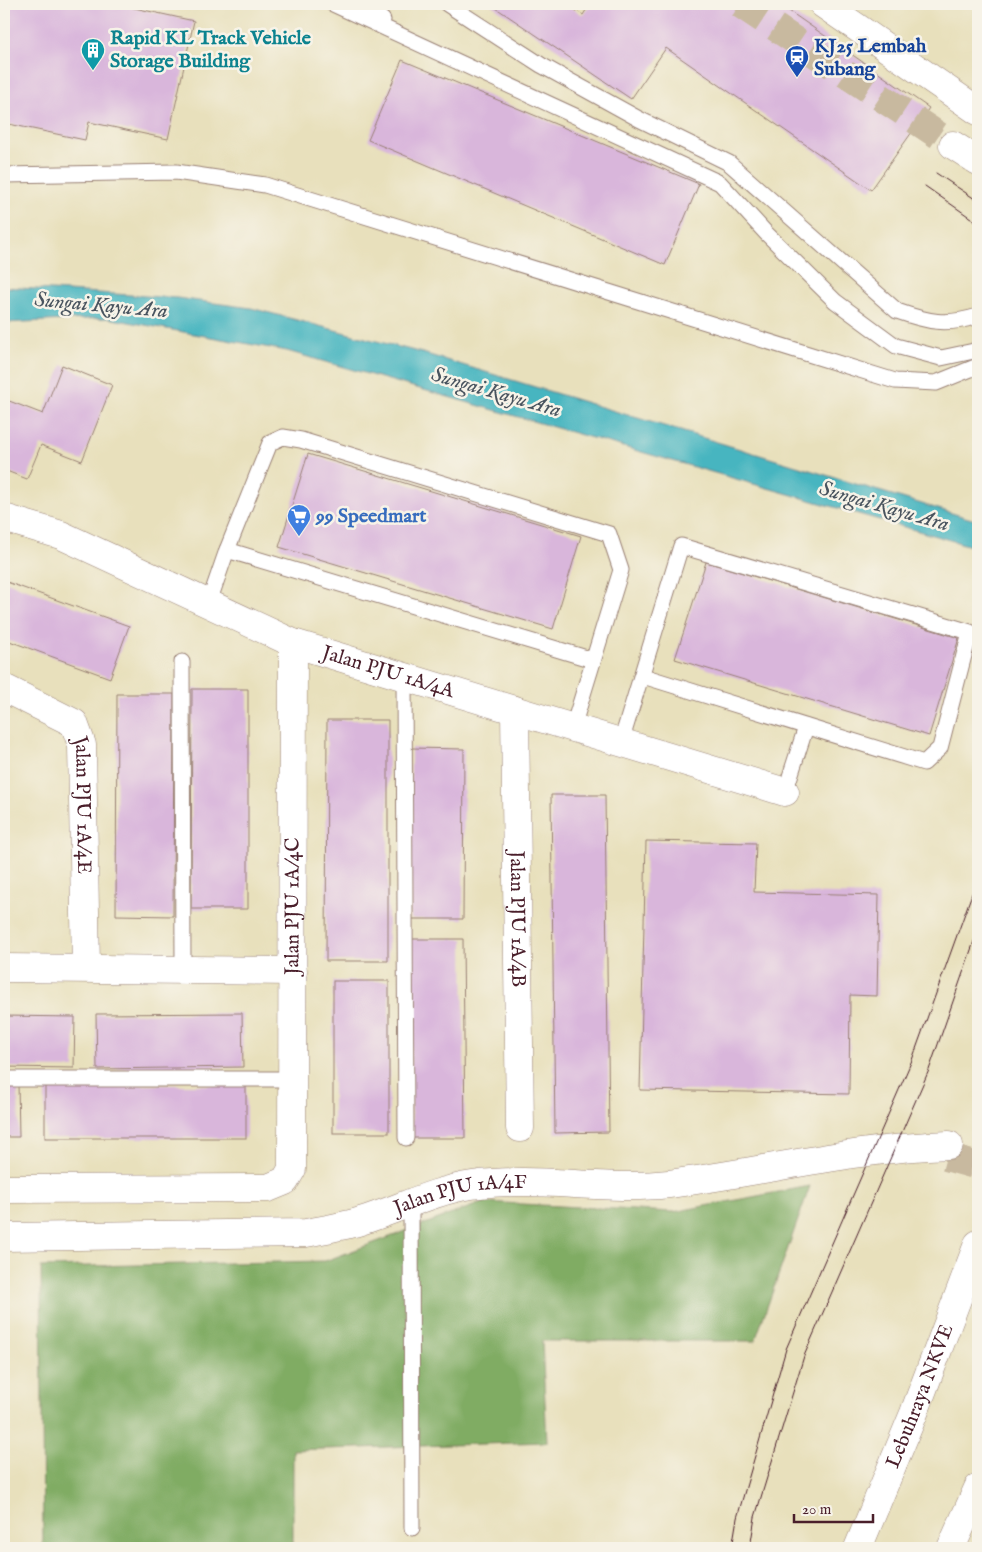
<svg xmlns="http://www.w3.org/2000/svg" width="982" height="1552" viewBox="0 0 982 1552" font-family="'IM FELL English',serif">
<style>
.forest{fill:#80ac63;stroke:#656647}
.water{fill:#46b5c0;stroke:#486a76}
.building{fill:#d9b6db}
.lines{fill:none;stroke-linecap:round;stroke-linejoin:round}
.street-tunnel{stroke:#c8b99f;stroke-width:28;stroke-dasharray:28 14;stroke-linecap:butt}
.secondary-tunnel{stroke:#c8b99f;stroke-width:28;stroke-dasharray:28 14;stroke-linecap:butt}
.lane-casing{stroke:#998074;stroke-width:17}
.street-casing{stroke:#998074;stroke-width:29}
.secondary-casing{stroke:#998074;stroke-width:29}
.highway-casing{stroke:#998074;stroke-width:29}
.lane{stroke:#fff;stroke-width:15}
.street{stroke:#fff;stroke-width:28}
.secondary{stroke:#fff;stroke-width:28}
.highway{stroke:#fff;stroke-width:28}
.tram{stroke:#4a1f2b;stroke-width:1}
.labels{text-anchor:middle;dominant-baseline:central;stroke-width:5;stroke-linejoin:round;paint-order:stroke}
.culture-label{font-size:20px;font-weight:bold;fill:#0d838f;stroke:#f7f3e8;text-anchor:start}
.transit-label{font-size:20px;font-weight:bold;fill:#164399;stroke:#f7f3e8;text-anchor:start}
.shop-label{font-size:20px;font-weight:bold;fill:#366cbe;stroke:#f7f3e8;text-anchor:start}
.street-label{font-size:20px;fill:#4a1f2b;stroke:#f7f3e8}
.water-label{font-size:21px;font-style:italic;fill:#49545f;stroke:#f7f3e8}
</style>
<rect width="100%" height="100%" fill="#f7f3e8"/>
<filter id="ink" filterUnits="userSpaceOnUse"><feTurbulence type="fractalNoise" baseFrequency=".02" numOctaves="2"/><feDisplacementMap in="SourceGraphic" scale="10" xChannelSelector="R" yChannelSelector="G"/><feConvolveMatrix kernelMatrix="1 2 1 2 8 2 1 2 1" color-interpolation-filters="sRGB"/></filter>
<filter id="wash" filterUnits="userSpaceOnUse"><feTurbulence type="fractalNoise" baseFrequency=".0096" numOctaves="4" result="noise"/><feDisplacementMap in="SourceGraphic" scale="20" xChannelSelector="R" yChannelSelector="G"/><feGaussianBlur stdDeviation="1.12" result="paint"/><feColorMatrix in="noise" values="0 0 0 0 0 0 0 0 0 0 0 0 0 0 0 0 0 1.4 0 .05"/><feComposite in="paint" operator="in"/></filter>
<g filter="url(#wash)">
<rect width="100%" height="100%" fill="#e8e0bc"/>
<polygon class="forest" points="810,1186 755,1341 542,1341 547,1442 293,1450 293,1548 43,1548 41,1267 325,1261 484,1202 673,1212"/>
<polygon class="water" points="4,287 177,298 251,308 426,354 978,521 978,548 287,351 107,318 4,323"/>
<g id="blocks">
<g class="building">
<polygon points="4,4 116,4 194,21 168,139 89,122 85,140 4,123"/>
<polygon points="490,4 566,4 583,15 590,4 779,4 929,108 871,190 666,48 631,99"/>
<polygon points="402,60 699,184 665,265 368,140"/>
<polygon points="62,365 112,385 82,461 41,445 27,479 4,470 4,399 43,414"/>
<polygon points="308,454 581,536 553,629 279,547"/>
<polygon points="706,562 959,638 929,736 675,659"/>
<polygon points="4,581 129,626 110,678 4,639"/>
<polygon points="192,689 248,689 248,909 191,909"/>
<polygon points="117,694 174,694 173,916 116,915"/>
<polygon points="327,720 388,720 388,961 326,961"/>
<polygon points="411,748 464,749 463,919 410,919"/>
<polygon points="551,795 605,795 609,1132 555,1133"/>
<polygon points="646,841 756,843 754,892 879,895 877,996 850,995 849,1094 640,1090"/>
<polygon points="410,939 463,939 465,1138 412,1138"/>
<rect x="333" y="981" width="56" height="152"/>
<polygon points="242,1013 243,1067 97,1069 96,1014"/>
<polygon points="4,1016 75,1017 74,1068 4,1067"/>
<polygon points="4,1083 18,1083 19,1137 4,1137"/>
<rect x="45" y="1085" width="201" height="53"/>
</g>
</g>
</g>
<g filter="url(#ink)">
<use href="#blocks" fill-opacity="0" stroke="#998074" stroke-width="1"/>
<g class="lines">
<polyline class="street-tunnel" points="740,4 953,145"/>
<polyline class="secondary-tunnel" points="946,1157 978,1166"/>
<g class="lane-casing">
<g id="lane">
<polyline points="333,4 720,183 766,233 835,301 896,346 941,358 974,351 978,348"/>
<polyline points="363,4 383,20"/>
<path d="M447 4 541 65 639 119 729 163 897 311C928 322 946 326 978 316"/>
<polyline points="4,175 176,172 265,185 895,381 936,383 978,366"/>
<polyline points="227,550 593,660"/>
<polyline points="208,605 227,550 270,443 283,437 301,440 609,534 621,570 573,727"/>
<polyline points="182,662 183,969"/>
<polyline points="404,676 406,1138"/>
<polyline points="621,742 681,546 970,632 940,748 924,763 643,676"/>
<polyline points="785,792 806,727"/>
<polyline points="4,1079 292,1079"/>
<polyline points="411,1202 412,1528"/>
</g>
</g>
<g class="street-casing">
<g id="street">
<polyline points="823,4 978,111"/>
<polyline points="953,145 978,161"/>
<path id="s1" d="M4 518 61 535 293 643 785 792"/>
<path id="s2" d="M4 688 74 723 82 745 86 968"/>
<path id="s3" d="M515 710 520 1128"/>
<polyline points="4,968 293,971"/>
<path id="s4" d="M4 1189 268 1188 285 1181 292 1169 293 643"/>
</g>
</g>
<g class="secondary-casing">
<g id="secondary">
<path id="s5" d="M4 1237 306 1233C322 1230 338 1227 354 1223 393 1212 431 1191 472 1185 538 1176 603 1191 669 1184 763 1172 854 1148 949 1145"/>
</g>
</g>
<g class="highway-casing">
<g id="highway">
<path id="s6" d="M858 1548 914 1413 978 1244"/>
<polyline points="951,1548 978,1488"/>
</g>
</g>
<use href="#lane" class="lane"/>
<use href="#street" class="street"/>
<use href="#secondary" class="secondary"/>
<use href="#highway" class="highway"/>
<g class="tram">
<polyline points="936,173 978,201"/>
<polyline points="925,186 978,223"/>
<polyline points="732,1548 737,1518 786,1349 912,1060 978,877"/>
<polyline points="750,1548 755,1517 804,1356 929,1070 978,930"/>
</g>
</g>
</g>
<defs>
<g id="building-pin" transform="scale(1.25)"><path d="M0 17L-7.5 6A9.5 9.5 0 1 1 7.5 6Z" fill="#0f9aa8" stroke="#f7f3e8"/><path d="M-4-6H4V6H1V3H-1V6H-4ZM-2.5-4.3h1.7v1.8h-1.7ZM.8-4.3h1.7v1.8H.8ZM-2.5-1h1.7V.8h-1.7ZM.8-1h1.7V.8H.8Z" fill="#fff"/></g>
<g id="station-pin" transform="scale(1.25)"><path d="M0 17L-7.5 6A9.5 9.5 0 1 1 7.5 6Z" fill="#1a4fb4" stroke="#f7f3e8"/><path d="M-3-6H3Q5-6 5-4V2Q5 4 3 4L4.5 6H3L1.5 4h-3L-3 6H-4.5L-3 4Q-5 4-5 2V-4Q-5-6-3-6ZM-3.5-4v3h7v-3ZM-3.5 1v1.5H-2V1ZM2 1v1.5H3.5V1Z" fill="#fff"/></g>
<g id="supermarket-pin" transform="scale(1.25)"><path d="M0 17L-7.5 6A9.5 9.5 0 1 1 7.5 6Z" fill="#3f7fe0" stroke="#f7f3e8"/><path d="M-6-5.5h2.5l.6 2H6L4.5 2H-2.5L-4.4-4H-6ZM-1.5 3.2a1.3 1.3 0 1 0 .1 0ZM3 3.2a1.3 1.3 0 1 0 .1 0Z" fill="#fff"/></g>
</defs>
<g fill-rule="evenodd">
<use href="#building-pin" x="93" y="50"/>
<use href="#station-pin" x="797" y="57"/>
<use href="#supermarket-pin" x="299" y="516"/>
</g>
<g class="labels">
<g class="culture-label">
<text x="110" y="38">Rapid KL Track Vehicle<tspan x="110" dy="23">Storage Building</tspan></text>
</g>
<g class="transit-label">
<text x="814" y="46">KJ25 Lembah<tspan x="814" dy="23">Subang</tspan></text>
</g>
<g class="shop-label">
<text x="316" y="516">99 Speedmart</text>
</g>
<g class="street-label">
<text stroke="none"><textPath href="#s1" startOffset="415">Jalan PJU 1A/4A</textPath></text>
<text stroke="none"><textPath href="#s2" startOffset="162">Jalan PJU 1A/4E</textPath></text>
<text stroke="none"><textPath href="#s4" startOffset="559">Jalan PJU 1A/4C</textPath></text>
<text stroke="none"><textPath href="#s3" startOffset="209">Jalan PJU 1A/4B</textPath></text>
<text stroke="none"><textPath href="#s5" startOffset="462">Jalan PJU 1A/4F</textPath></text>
<text stroke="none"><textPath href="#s6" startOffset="164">Lebuhraya NKVE</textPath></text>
</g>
<g class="water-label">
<text transform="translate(101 306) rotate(5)">Sungai Kayu Ara</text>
<text transform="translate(496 393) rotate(16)">Sungai Kayu Ara</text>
<text transform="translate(884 507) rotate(16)">Sungai Kayu Ara</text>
</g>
</g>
<rect width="982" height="1552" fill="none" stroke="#f7f3e8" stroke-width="20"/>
<path d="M794 1514v8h79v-8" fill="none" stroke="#4a1f2b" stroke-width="2.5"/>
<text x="802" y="1514" font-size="15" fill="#4a1f2b" stroke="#f7f3e8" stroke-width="4" paint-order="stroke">20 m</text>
</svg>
